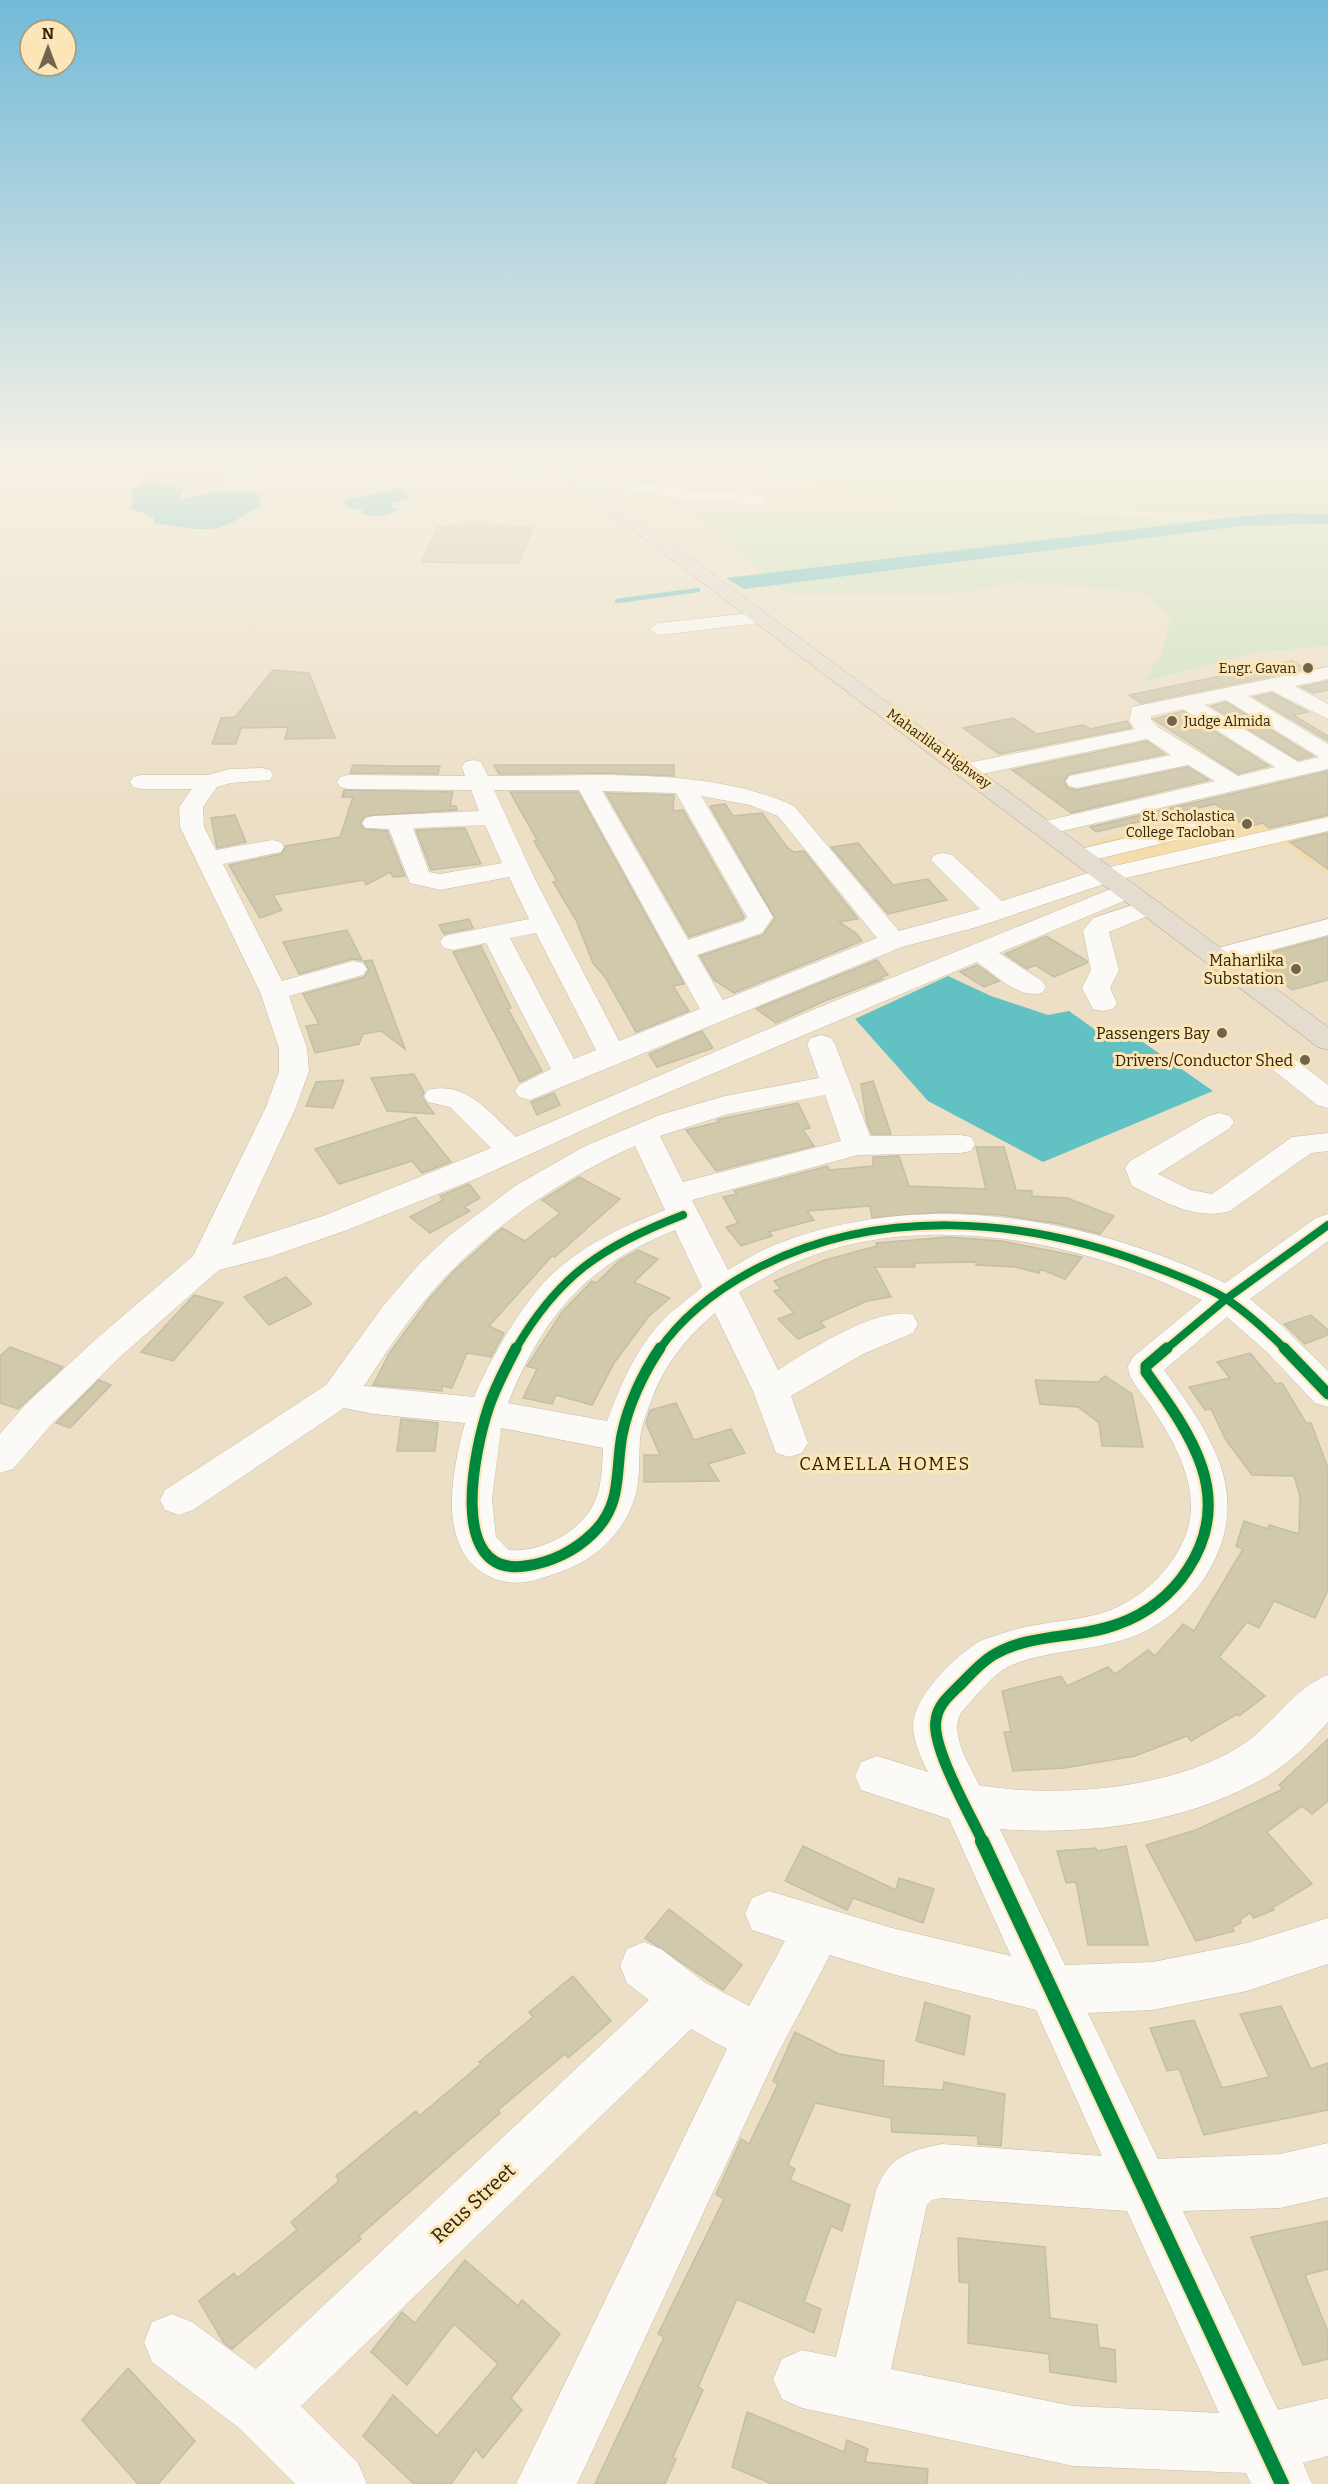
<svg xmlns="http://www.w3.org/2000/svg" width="1328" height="2484" viewBox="0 0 1328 2484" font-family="Bitter,serif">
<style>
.built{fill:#f4dcac}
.green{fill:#cce2bb}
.water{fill:#62c2c3}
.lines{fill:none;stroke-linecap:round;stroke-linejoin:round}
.stream{stroke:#62c2c3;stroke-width:4.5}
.building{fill:#d0c9ac;stroke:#c5bea7;stroke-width:1.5}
.minor-casing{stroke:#c7bca6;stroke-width:1}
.highway-casing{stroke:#b1a690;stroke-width:1}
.minor{fill:#fcfaf6;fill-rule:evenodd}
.highway{fill:#e3dccf;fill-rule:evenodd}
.cycleway-far2-casing{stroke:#fce5b6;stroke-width:12}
.cycleway-far1-casing{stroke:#fce5b6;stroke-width:15}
.cycleway-casing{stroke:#fce5b6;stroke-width:18}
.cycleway-far2{stroke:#00873e;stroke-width:8}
.cycleway-far1{stroke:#00873e;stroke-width:11}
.cycleway{stroke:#00873e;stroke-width:14}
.poi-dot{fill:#70654c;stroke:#fce5b6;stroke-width:2}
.labels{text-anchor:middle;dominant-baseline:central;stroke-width:6;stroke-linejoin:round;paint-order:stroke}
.far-poi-label{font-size:14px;fill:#2e230b;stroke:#fce5b6;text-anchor:end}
.far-street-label{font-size:14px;fill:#2e230b;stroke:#fce5b6}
.poi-label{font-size:16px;fill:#2e230b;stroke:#fce5b6;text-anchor:end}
.neighbourhood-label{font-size:18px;letter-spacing:1.5px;fill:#2e230b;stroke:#fce5b6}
.near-street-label{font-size:20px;fill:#2e230b;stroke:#fce5b6}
</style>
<rect width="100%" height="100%" fill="#ecdfc6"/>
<polygon class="built" points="1328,785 1328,875 1284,844 1139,876 1089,842"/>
<g class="green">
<polygon points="699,460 1328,460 1328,517 914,504"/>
<polygon points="909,509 1328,523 1328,646 1257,652 1143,682 1161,654 1172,618 1142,592 1020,582 952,594 787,594 692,512"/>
</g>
<g class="water">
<path d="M150 485 180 487 184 489 180 497 182 499 215 491 254 492 259 495 260 506C255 511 249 511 244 515 211 539 191 526 155 524L153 517 131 509 133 488Z"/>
<path d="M398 489 411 492 406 494 408 499 391 503 392 507 399 509C388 517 375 517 362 514V510L347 507 344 500Z"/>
<polygon points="1288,513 1328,514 1328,524 1248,525 744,589 726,578 1243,516"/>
<polygon points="948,976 991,996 1048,1015 1069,1011 1104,1036 1127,1031 1213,1091 1043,1162 928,1101 855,1019"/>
</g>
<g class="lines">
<polyline class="stream" points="617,601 698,590"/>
</g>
<g class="building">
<polygon points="149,460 227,460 223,484 184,486 141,485"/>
<polygon points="477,524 533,528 519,563 422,562 437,527"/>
<polygon points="1292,661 1306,669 1141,703 1129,695"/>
<polygon points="273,670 309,673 335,738 285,739 288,727 241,728 236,744 212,744 221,718 235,717"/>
<polygon points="1328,681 1328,690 1313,693 1301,687"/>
<polygon points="1272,693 1308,712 1293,715 1328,736 1328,741 1254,697"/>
<polygon points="1226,702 1313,756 1298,760 1211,706"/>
<polygon points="1183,711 1269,766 1238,774 1153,719"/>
<polygon points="1013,718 1037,734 1083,725 1090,729 1127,721 1131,728 999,754 963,728"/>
<polygon points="1147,741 1165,754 1069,774 1064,782 1068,788 1077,790 1188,767 1209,780 1071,813 1012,770"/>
<polygon points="353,765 397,766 440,766 438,774 350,773"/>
<polygon points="494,765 674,765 674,776 604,773 499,774"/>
<polygon points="1328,771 1328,815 1269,828 1263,823 1246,827 1215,804 1096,832 1090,827"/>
<polygon points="344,790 453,792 450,806 456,806 457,810 365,816 360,823 364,829 387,831 405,876 393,877 390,872 366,885 364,880 273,895 282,910 260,918 229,865 281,854 286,846 340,837 353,797 342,797"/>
<polygon points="510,792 578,792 684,984 673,986 689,1011 636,1032 605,977 593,963 576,920 553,882 557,881 534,841 537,840"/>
<polygon points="606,793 674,795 673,811 683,810 744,917 743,919 689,937"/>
<polygon points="725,804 733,816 762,813 787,847 794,852 804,851 858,919 839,922 856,933 862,941 734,993 714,980 700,956 763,935 775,918 710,806"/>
<polygon points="235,815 246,842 217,848 211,818"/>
<polygon points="465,828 481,864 431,870 416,830"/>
<polygon points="1328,833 1328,869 1290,842"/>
<polygon points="858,843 893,885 928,879 947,900 888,914 831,847"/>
<polygon points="469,919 473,928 444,934 439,925"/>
<polygon points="347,930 362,960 352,959 299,974 283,942"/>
<polygon points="1046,936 1087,961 1087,963 1054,977 1035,965 1027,969 1005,954"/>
<polygon points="1328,937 1328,980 1292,990 1250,958"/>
<polygon points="481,946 511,1008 508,1009 542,1071 520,1082 453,952"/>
<polygon points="372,960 405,1049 381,1031 363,1034 359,1044 315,1053 306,1026 319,1024 303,994 364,977 369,970 364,961"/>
<polygon points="877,960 888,975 881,977 883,979 827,1000 776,1023 756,1009"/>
<polygon points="977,965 983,969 999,981 984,987 960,972"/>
<polygon points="702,1031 713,1048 657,1067 649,1054"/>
<polygon points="414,1074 424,1092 422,1097 434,1114 387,1111 371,1078"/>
<polygon points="344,1080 333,1108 306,1106 316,1082"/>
<polygon points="873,1081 891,1134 872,1134 867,1123 861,1084"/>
<polygon points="554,1093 560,1105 537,1115 531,1102"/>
<polygon points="798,1103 810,1128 803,1130 814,1146 716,1171 686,1130 719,1122 717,1120 720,1119"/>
<polygon points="415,1117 451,1162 422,1173 412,1161 339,1184 315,1149"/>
<polygon points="976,1147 1004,1147 1016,1190 1032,1191 1032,1196 1067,1198 1114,1216 1100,1234 1060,1224 1002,1215 943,1212 872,1218 870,1206 807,1211 814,1220 769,1232 772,1236 741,1246 726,1227 738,1223 723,1197 737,1194 734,1191 827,1166 830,1170 873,1166 873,1157 899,1156 909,1186 986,1189"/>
<polygon points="579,1177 620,1199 555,1257 552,1256 489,1326 504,1333 491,1357 467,1353 452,1388 442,1386 442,1391 373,1385 389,1354 429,1299 454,1271 502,1228 525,1241 560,1213 542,1200"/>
<polygon points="469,1184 480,1198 464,1207 470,1211 430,1233 410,1217 443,1200 440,1196"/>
<polygon points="949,1237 1002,1241 1082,1257 1065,1279 1040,1269 1039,1273 1015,1267 976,1265 976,1262 914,1263 915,1267 875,1267 891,1297 867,1301 820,1322 825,1327 798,1339 778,1319 794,1313 774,1291 781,1289 774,1281 825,1260 877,1246 876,1243"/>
<polygon points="638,1250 658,1259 634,1282 670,1298 649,1316 614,1363 592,1405 556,1395 552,1404 523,1398 537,1369 527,1366 562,1312 592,1281 596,1283 619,1261"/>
<polygon points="286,1277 312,1304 269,1325 244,1297"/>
<polygon points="194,1295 223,1303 173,1361 141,1352"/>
<polygon points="1311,1315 1328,1330 1328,1335 1305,1344 1284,1324"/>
<polygon points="10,1347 63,1367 18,1409 0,1403 0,1356"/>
<polygon points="1250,1353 1276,1384 1282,1383 1306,1423 1311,1423 1328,1468 1328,1590 1315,1618 1274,1601 1259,1628 1247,1622 1219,1657 1265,1696 1239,1716 1237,1714 1191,1741 1187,1736 1135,1756 1064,1768 1013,1771 1004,1732 1011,1732 1002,1691 1061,1676 1067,1686 1108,1667 1115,1674 1148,1650 1155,1656 1183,1624 1194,1631 1243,1549 1236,1546 1244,1521 1268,1529 1269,1525 1299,1534 1300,1496 1294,1476 1252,1475 1226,1440 1211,1409 1205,1410 1189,1387 1230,1378 1217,1362"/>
<polygon points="1105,1376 1132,1394 1143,1447 1102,1446 1099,1423 1078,1407 1040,1404 1035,1380 1098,1382"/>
<polygon points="99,1380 111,1385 70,1428 56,1423"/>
<polygon points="676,1403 694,1440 731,1429 745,1453 708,1464 719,1481 644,1482 644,1455 660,1455 646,1423 650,1410"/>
<polygon points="401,1419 438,1423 435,1451 397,1451"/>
<polygon points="1328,1739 1328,1801 1312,1814 1302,1806 1267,1832 1312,1884 1272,1908 1274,1910 1254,1918 1250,1913 1240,1920 1241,1923 1232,1927 1234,1931 1196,1941 1146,1845 1196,1830 1283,1789 1279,1785"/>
<polygon points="803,1846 896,1890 899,1878 934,1889 923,1923 853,1898 847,1910 785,1881"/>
<polygon points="1126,1846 1148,1945 1088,1945 1076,1882 1066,1883 1057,1851 1096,1848 1097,1851"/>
<polygon points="669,1909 742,1965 723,1990 645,1938"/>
<polygon points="573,1976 611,2021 568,2058 565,2054 498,2110 500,2113 359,2236 361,2239 232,2349 224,2343 199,2301 234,2273 237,2278 297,2230 291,2222 339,2181 336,2176 416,2111 419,2116 481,2064 479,2062 533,2017 529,2012"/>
<polygon points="925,2002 970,2016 964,2055 916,2041"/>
<polygon points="1281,2006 1311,2069 1328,2063 1328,2110 1204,2135 1179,2069 1167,2071 1150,2028 1194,2020 1222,2088 1269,2077 1240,2014"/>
<polygon points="795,2032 839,2054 884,2061 883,2086 943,2090 944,2082 1005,2094 1001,2146 978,2144 978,2136 892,2132 891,2118 815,2103 788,2165 795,2169 790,2180 850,2205 842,2231 831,2226 804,2302 821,2309 814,2333 737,2299 698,2387 703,2390 673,2457 676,2459 665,2484 595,2484 664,2337 658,2334 724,2199 716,2194 741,2139 749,2144 778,2084 773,2081"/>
<polygon points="1328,2221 1328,2269 1305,2275 1328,2332 1328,2359 1303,2365 1251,2237"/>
<polygon points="958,2238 1045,2247 1050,2318 1097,2325 1099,2347 1115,2350 1116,2382 1050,2372 1049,2354 968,2343 969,2283 959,2282"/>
<polygon points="465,2260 518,2306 522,2300 560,2334 511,2398 522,2410 483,2458 476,2449 451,2484 414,2484 363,2436 393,2395 437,2436 498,2364 454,2324 407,2385 371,2352 402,2312 415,2323"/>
<polygon points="128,2368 195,2441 158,2484 138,2484 82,2420"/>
<polygon points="747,2412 844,2452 847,2440 868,2449 865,2462 928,2469 927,2484 772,2484 732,2467"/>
</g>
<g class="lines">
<g class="minor-casing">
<g id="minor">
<polygon points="235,460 251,460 244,480 238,482 230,477"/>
<polygon points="298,460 320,460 333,467 325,472 300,463"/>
<polygon points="555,460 561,462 563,465 561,468 513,483 505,478 507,475"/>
<polygon points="581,479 621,479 682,489 759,495 767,500 759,505 682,499 621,489 575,487 573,484"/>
<polygon points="762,612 772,618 769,622 659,635 649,629 659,623"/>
<path d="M1328 667V679L1295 686 1328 704V719L1272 691 1248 696 1328 744V769L1045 835 1037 833 1033 828 1037 823 1215 781 1188 765 1077 788 1069 786 1066 781 1069 776 1171 755 1147 739 968 777 960 775 957 770 960 765 968 763 1135 729 1129 721 1132 707ZM1226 700 1319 757 1298 762 1205 705ZM1183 709 1275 767 1238 776 1158 727 1151 720V716Z"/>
<path d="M473 760 481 762 488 776C584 777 705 765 794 806L899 931 980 909 931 860 934 855 943 853 952 855 1002 901 1097 870 1328 817V831L1113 881 977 927 902 947 530 1100 519 1097 515 1091 519 1085 551 1069 486 943 453 950 444 948 440 942 444 936 529 919 509 877 440 890 410 883 389 829 366 828 362 823 366 818 374 816 479 811 471 790 348 789 340 787 337 782 340 777 348 775 465 776 462 767 465 762ZM494 790H579L700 1009 619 1041 534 877ZM602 791 676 793 747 917 744 921 688 940ZM701 796 750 805 778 816 877 938 723 1000 697 955 762 933 773 917ZM485 825 502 863 440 874 429 872 413 828ZM536 933 596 1050 574 1059 510 938Z"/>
<path d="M262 768 270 770 273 775 270 780 231 783 217 787 203 807 204 827 216 850 272 840 281 842 284 847 281 852 223 864 282 981 353 961 363 963 367 969 363 975 289 996 307 1048 309 1071 296 1107 232 1245 323 1216 491 1148 450 1107 428 1102 424 1096 428 1090C466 1080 491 1114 516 1137L815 1009 1118 886 1127 883 1136 886 1140 891 1136 896 999 953 1042 981 1046 987 1042 993C1018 999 996 975 977 962L622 1112 478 1178 347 1230 270 1257 219 1270 120 1357 51 1425 13 1469 0 1473V1434L25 1405 96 1339 193 1256 266 1107 279 1071V1048L260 992 180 827 179 807 192 789H141L133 787 130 782 133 777 141 775H208L230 769Z"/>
<polygon points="1197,821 1205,823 1209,828 1205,833 1081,863 1072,861 1069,856 1072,851"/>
<polygon points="1139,903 1148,906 1152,911 1148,916 1109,932 1119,970 1110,988 1117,1003 1113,1009 1103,1011 1093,1009 1082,988 1091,970 1083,931 1093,918"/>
<polygon points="1328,919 1328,935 1215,965 1206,963 1202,957 1206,951"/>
<path d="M821 1035 831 1038 835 1044 870 1136 960 1135 971 1137 975 1144 971 1151 960 1153 858 1155 692 1200 728 1270C742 1262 757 1252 772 1246 918 1187 1087 1216 1225 1283L1316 1218 1328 1214V1241L1250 1299 1280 1324 1328 1371V1407L1315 1403 1268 1353 1227 1317 1164 1370C1213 1437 1255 1498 1205 1577 1188 1603 1165 1623 1137 1635 1096 1652 1049 1649 1012 1665 995 1672 978 1694 965 1708 945 1729 969 1763 979 1785 1059 1799 1180 1789 1248 1741 1275 1721 1297 1686 1328 1675V1722C1310 1742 1290 1763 1266 1777 1187 1823 1090 1836 1000 1829L1065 1965 1153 1962 1247 1943 1328 1918V1964L1247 1991 1153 2010 1088 2013 1158 2159 1280 2154 1328 2143V2197L1280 2208 1183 2211 1278 2410 1328 2398V2456L1303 2463 1312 2484H1251L1246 2473 1073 2466 802 2408 782 2399 773 2379 782 2359 802 2350 836 2357 876 2190C890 2156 908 2151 942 2144L1102 2156 1036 2010 892 1974 830 1955 776 2057 577 2484H516L727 2049 691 2029 301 2406 358 2463 367 2484H295L239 2428 152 2362 144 2342 152 2322 172 2314 192 2322 256 2369 649 2000 627 1983 620 1966 627 1949 644 1942 661 1949 704 1982 749 2006 785 1941 752 1930 745 1914 752 1898 769 1891 892 1928 1011 1956 949 1819 861 1790 855 1776 861 1762 877 1756 928 1772C921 1758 913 1741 913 1725 914 1696 956 1655 980 1641 989 1637 1000 1634 1010 1631 1042 1621 1077 1622 1108 1611 1145 1597 1177 1565 1188 1528 1200 1485 1173 1439 1150 1405 1143 1394 1128 1380 1128 1366L1133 1357 1202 1300C1083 1241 923 1208 796 1262 776 1270 758 1282 739 1292L778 1370C809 1351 878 1305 913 1315L918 1324 913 1333 863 1354 791 1396 808 1443 802 1453 789 1457 776 1453 753 1391 715 1313C687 1337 667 1361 653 1396 648 1409 641 1425 640 1439 639 1456 640 1473 637 1489 629 1528 597 1560 560 1572 540 1579 520 1587 498 1580 475 1572 461 1556 455 1531 447 1498 456 1456 465 1423L374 1414 344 1408 193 1510 179 1515 165 1510 160 1500 165 1490 326 1385 383 1306 421 1262 450 1235 515 1186 585 1146 660 1115 725 1096 819 1078 807 1044 811 1038ZM825 1095 841 1141 683 1182 660 1136 728 1114ZM635 1146 665 1210C628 1224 591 1241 560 1267 526 1295 491 1357 474 1397L364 1386C385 1354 406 1322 431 1293 486 1229 558 1181 635 1146ZM675 1230 702 1287C690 1298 675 1308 663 1320 637 1347 620 1386 607 1421L508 1403C544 1314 586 1266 675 1230ZM501 1428 603 1448C602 1466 602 1487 594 1503 581 1532 540 1553 509 1550L496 1537 492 1499ZM942 2198 1127 2211 1219 2413 1073 2406 891 2369 927 2205 932 2200Z"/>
<polygon points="1283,1055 1293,1058 1328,1085 1328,1108 1317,1105 1273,1070 1268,1064 1273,1058"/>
<path d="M1219 1113 1230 1116 1234 1122 1230 1128 1158 1174 1191 1190 1212 1194 1292 1137 1328 1133V1151L1311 1153 1230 1211C1195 1221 1163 1201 1132 1186L1125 1168 1130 1161 1208 1116Z"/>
</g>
</g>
<g class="highway-casing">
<polygon id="highway" points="540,460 558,460 1328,1027 1328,1050 1318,1047"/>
</g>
<use href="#minor" class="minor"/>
<use href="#highway" class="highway"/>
<g class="cycleway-far2-casing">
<g id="cycleway-far2">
<path d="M515 1350C559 1274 603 1246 683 1215"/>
<path d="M659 1350C682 1317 717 1290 752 1271 876 1205 1025 1217 1152 1266 1176 1275 1201 1284 1223 1297 1246 1311 1267 1331 1286 1350"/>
<polyline points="1165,1350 1226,1299 1328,1225"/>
</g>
</g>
<g class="cycleway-far1-casing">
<g id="cycleway-far1">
<path d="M516 1348C506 1367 496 1386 489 1406 475 1447 446 1577 525 1566 550 1563 575 1551 593 1533 623 1504 615 1472 622 1435 628 1405 643 1373 660 1348"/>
<polyline points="1284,1348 1328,1394"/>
<path d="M983 1842C971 1816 931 1747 936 1720 938 1704 950 1695 961 1684 971 1674 982 1661 995 1654 1031 1633 1079 1639 1118 1624 1147 1614 1172 1594 1188 1569 1236 1496 1190 1433 1146 1372V1366L1167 1348"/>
</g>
</g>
<g class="cycleway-casing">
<polyline id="cycleway" points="982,1841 1282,2484"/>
</g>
<use href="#cycleway-far2" class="cycleway-far2"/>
<use href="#cycleway-far1" class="cycleway-far1"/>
<use href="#cycleway" class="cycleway"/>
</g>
<linearGradient id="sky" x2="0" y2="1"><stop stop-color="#72bad9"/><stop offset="0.57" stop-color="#f6f1e5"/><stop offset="1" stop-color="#f6f1e5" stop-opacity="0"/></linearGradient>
<rect width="1328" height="807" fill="url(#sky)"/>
<g class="poi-dot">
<circle cx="1308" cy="668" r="6"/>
<circle cx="1172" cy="721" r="6"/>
<circle cx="1247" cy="824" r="6"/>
<circle cx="1296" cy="969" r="6"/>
<circle cx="1222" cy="1033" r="6"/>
<circle cx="1305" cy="1060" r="6"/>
</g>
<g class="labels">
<g class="far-poi-label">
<text x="1296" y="668">Engr. Gavan</text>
<text x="1184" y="721" text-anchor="start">Judge Almida</text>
<text x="1235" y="816">St. Scholastica<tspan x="1235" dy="16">College Tacloban</tspan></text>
</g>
<g class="far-street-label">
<text transform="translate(939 749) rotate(36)">Maharlika Highway</text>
</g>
<g class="poi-label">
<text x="1284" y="960">Maharlika<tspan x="1284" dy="18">Substation</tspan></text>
<text x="1210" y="1033">Passengers Bay</text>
<text x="1293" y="1060">Drivers/Conductor Shed</text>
</g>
<g class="neighbourhood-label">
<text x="885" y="1464">CAMELLA HOMES</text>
</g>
<g class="near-street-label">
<text transform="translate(473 2203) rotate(-43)">Reus Street</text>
</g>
</g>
<g transform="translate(48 48)"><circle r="28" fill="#fce5b6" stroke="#aa9772" stroke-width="1.5"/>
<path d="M0-4.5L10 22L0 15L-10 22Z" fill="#70654c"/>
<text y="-9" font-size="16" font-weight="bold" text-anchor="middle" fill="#2e230b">N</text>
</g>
</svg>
